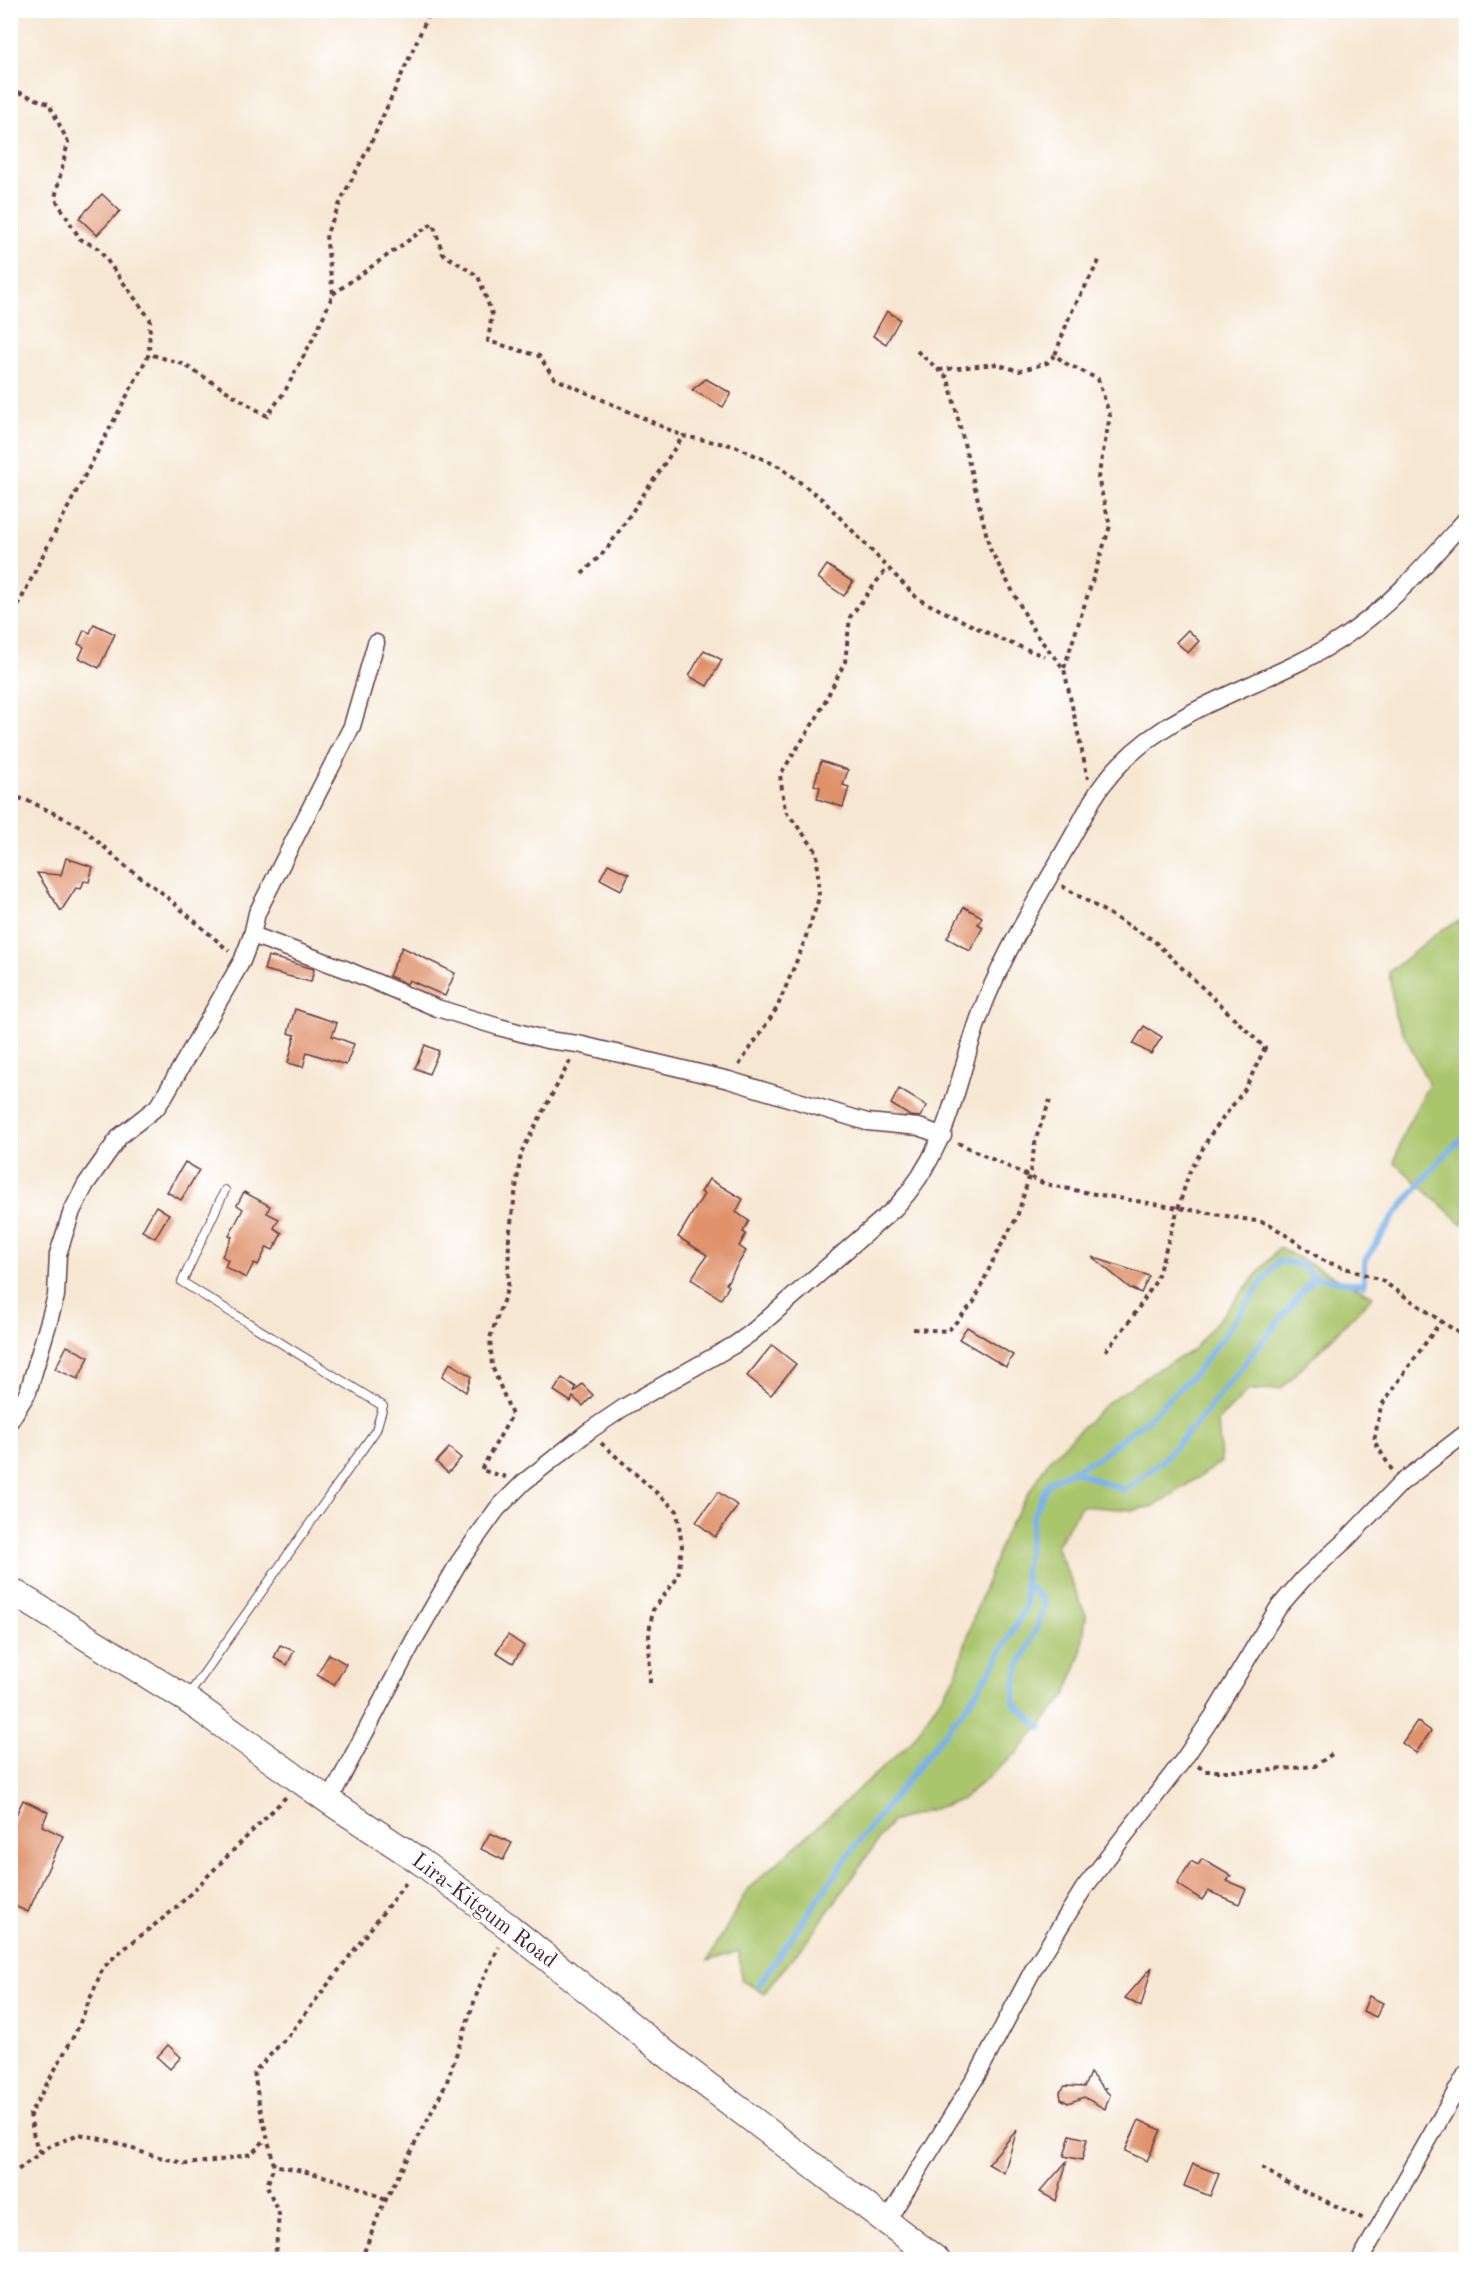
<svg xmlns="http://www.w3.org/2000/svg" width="1477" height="2270" viewBox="0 0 1477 2270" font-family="'Old Standard TT',serif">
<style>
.green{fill:#aac66d;stroke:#7a724c;stroke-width:1.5}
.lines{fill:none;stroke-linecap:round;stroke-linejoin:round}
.stream{stroke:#7ab2e9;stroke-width:6}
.building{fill:#df916a}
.service-casing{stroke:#643d44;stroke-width:10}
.minor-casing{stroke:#643d44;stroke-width:19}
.primary-casing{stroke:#643d44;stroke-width:28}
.path{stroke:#643d44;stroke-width:4;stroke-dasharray:4.5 4.5;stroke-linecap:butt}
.service{stroke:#fff;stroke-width:8}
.minor{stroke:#fff;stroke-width:16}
.primary{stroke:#fff;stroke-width:26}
.labels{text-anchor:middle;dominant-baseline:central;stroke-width:4.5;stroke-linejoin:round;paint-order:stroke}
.street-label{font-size:22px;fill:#4a1f2b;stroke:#fff}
</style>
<rect width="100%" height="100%" fill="#fff"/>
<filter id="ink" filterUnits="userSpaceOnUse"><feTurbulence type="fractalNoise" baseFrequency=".0167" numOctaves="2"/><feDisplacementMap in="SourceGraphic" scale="12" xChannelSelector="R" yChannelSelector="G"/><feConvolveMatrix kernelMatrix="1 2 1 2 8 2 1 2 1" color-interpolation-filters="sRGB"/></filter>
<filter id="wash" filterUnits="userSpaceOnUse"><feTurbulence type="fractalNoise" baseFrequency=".008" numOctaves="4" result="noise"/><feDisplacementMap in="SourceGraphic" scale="24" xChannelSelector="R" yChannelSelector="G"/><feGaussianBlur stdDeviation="1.35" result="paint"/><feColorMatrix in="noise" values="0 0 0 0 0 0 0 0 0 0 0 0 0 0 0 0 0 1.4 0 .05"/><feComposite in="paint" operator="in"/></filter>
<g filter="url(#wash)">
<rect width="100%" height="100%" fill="#f6e7d2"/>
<g class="green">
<polygon points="1466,918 1466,1217 1462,1224 1394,1162 1406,1128 1429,1084 1395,1016 1389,972 1441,930"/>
<polygon points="1279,1248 1373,1296 1281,1389 1249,1390 1218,1421 1221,1462 1155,1506 1132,1510 1081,1506 1056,1546 1086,1615 1081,1654 1066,1695 1017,1753 961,1800 891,1822 810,1937 764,1993 741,1979 739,1951 708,1961 747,1890 911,1742 956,1675 974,1616 1005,1533 1048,1461 1107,1403 1156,1370 1192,1351"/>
</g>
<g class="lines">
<g class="stream">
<polyline points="1072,1471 1125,1490 1162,1461 1201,1418 1314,1277 1364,1285 1364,1262 1397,1212 1438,1162 1466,1134"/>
<polyline points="1026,1584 1045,1602 1039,1623 1018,1669 1013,1702 1041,1728"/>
<polyline points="759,1984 855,1846 968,1704 994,1665 1026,1606 1025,1571 1033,1516 1049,1482 1096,1459 1149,1418 1199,1369 1278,1261 1302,1265 1314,1277"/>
</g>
</g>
<g id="blocks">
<g class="building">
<polygon points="102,194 120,211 97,235 79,218"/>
<polygon points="887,311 900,319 886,344 873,336"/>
<polygon points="706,379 731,393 723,407 692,390"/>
<polygon points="827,565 853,582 844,596 818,578"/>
<polygon points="94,624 115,634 99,668 79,658 84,647 78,644 84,630 90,633"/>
<polygon points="1188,630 1199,641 1188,653 1176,642"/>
<polygon points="704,650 722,660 707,686 689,676"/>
<polygon points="821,761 848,770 843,785 849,787 843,807 817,799 820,787 814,785"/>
<polygon points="66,858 93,867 89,882 84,881 81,889 76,888 61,911 37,873 61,875"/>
<polygon points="608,864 629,874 621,890 600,879"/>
<polygon points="964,907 982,917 978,924 983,927 970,951 947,938"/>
<polygon points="402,947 455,973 445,996 409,980 407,984 389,976"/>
<polygon points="268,956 314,969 311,982 264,970"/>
<polygon points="295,1009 337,1023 332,1036 354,1044 346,1065 307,1052 303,1067 288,1063 295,1035 288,1033"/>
<polygon points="1144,1026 1162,1037 1151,1054 1133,1044"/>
<polygon points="425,1045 439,1051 429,1074 415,1068"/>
<polygon points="899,1089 927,1106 920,1117 910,1116 891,1104"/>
<polygon points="185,1162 199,1170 181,1200 167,1192"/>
<polygon points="709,1179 743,1199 736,1212 749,1221 743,1232 746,1234 739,1246 746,1251 726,1284 729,1286 721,1299 691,1279 707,1255 678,1237 704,1194 701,1192"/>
<polygon points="244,1192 270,1206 267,1213 279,1219 274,1228 282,1233 273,1250 267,1247 258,1265 254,1263 246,1278 225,1267 228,1260 222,1256 232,1237 229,1236 243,1209 237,1205"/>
<polygon points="156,1206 169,1214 155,1238 142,1231"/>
<polygon points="1092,1257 1149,1276 1141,1293 1130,1288"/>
<polygon points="967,1327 1013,1355 1006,1367 959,1339"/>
<polygon points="772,1345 796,1364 771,1395 747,1376"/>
<polygon points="67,1346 89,1357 78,1379 55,1369"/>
<polygon points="450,1363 471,1376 466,1392 442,1376"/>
<polygon points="562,1378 576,1387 574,1393 582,1384 593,1395 583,1406 573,1397 571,1402 554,1391"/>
<polygon points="449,1448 461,1458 448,1473 436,1462"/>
<polygon points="718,1492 738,1506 715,1537 696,1522"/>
<polygon points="508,1635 524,1646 513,1663 496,1652"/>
<polygon points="280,1645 294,1651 287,1665 274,1658"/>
<polygon points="329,1654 346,1664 334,1685 317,1675"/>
<polygon points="1417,1721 1431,1731 1416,1753 1402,1743"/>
<polygon points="23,1800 48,1812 42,1826 63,1836 28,1912 10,1904 10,1828"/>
<polygon points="490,1833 512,1843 503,1860 481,1849"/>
<polygon points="1202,1859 1231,1876 1227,1881 1246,1889 1239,1904 1208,1891 1202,1900 1177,1884 1191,1861 1198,1865"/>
<polygon points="1152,1967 1141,2007 1125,1998"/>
<polygon points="1369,1996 1383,2003 1376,2017 1363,2011"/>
<polygon points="168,2045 181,2057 170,2069 157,2057"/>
<polygon points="1090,2073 1103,2088 1107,2088 1104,2089 1110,2095 1105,2109 1084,2097 1068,2103 1061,2099 1060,2092 1065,2086 1084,2087"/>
<polygon points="1139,2120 1161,2130 1147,2161 1125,2151"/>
<polygon points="1017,2130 1004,2173 988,2164"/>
<polygon points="1070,2135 1087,2139 1082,2160 1064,2156"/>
<polygon points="1067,2161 1056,2201 1040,2192"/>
<polygon points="1193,2164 1219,2174 1210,2196 1184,2186"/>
</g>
</g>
</g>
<g filter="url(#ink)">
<use href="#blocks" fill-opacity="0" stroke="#643d44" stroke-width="1.5"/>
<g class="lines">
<g class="service-casing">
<polyline id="service" points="188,1696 376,1430 383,1406 182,1282 225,1190"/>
</g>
<g class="minor-casing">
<g id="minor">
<polyline points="252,935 345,969 437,1008 499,1027 547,1040 578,1044 729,1080 867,1122 919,1127 943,1136"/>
<polyline points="10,1421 28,1392 49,1321 56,1296 58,1254 72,1211 86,1184 120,1136 157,1107 165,1095 242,961 252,935 257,913 352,726 376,643"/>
<path d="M329 1801 414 1640 459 1562 497 1509 524 1482 589 1431 626 1406 734 1345 751 1333 895 1208C954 1145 955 1077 985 1002 1014 932 1057 867 1092 801 1147 708 1257 693 1341 639 1390 607 1428 562 1466 519"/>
<polyline points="887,2221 979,2072 1033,1970 1084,1888 1184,1759 1213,1716 1278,1608 1303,1579 1347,1539 1401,1483 1466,1433"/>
<polyline points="1360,2260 1466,2074"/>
</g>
</g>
<g class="primary-casing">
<polyline id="primary" points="10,1590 186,1699 329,1801 421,1862 509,1927 669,2056 937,2260"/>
</g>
<g class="path">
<polyline points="10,89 49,104 68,142 55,198 80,239 98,248 150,319 149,354"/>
<polyline points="333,294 433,223 443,254 478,276 492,314 488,341 539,356 554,378 683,436"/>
<polyline points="917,351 948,378 990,549 1035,633 1064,669 1088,779"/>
<polyline points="939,370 996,364 1019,371 1047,363 1055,355"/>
<polyline points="582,574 607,549 683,436 735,446 780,467 823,500 918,599 1000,639 1044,656"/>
<polyline points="10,622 45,551 149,354 183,364 267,416 285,391 317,331 333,294 326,235 344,194 370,145 428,16"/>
<polyline points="1064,668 1110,526 1098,478 1110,416 1098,379 1065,363 1055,355 1070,315 1101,257"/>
<polyline points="10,795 31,802 82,827 125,866 161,892 229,951"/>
<polyline points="1062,886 1153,940 1265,1048 1245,1089 1211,1134 1189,1173 1156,1281 1132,1318 1103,1354"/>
<polyline points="739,1065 777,1008 802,948 819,898 817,852 785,810 780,775 817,717 845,662 850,617 887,568"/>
<polyline points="958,1143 1045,1184 1089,1193 1268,1223 1324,1261 1381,1280 1466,1338"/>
<polyline points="913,1329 948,1331 974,1302 995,1256 1017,1217 1029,1177 1036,1138 1050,1100"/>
<polyline points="601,1443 677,1511 682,1546 678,1577 653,1610 649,1632 650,1684"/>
<polyline points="1392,1470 1374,1441 1381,1406 1441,1321"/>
<polyline points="506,1477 481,1470 512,1415 492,1366 490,1338 508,1287 509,1237 521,1153 570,1061"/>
<polyline points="1198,1766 1205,1771 1262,1771 1315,1766 1332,1754"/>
<polyline points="40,2153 34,2138 30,2114 76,2032 103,1968 115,1956 176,1908 287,1796"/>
<polyline points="1262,2168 1289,2184 1364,2219"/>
<polyline points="10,2172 15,2172 48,2147 79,2134 114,2142 147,2154 187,2164 221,2160 251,2154 266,2139"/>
<path d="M385 2200C351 2181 313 2173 274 2165L259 2103 254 2072 289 2035 408 1880"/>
<polyline points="272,2260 276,2249 279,2214 267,2186 274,2165"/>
<polyline points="361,2260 380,2211 446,2084 480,1985 499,1947"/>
</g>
<use href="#service" class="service"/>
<use href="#minor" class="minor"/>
<use href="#primary" class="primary"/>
</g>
</g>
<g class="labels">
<g class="street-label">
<text transform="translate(484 1911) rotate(37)">Lira-Kitgum Road</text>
</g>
</g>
<rect width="1477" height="2270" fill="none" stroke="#fff" stroke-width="36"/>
</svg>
